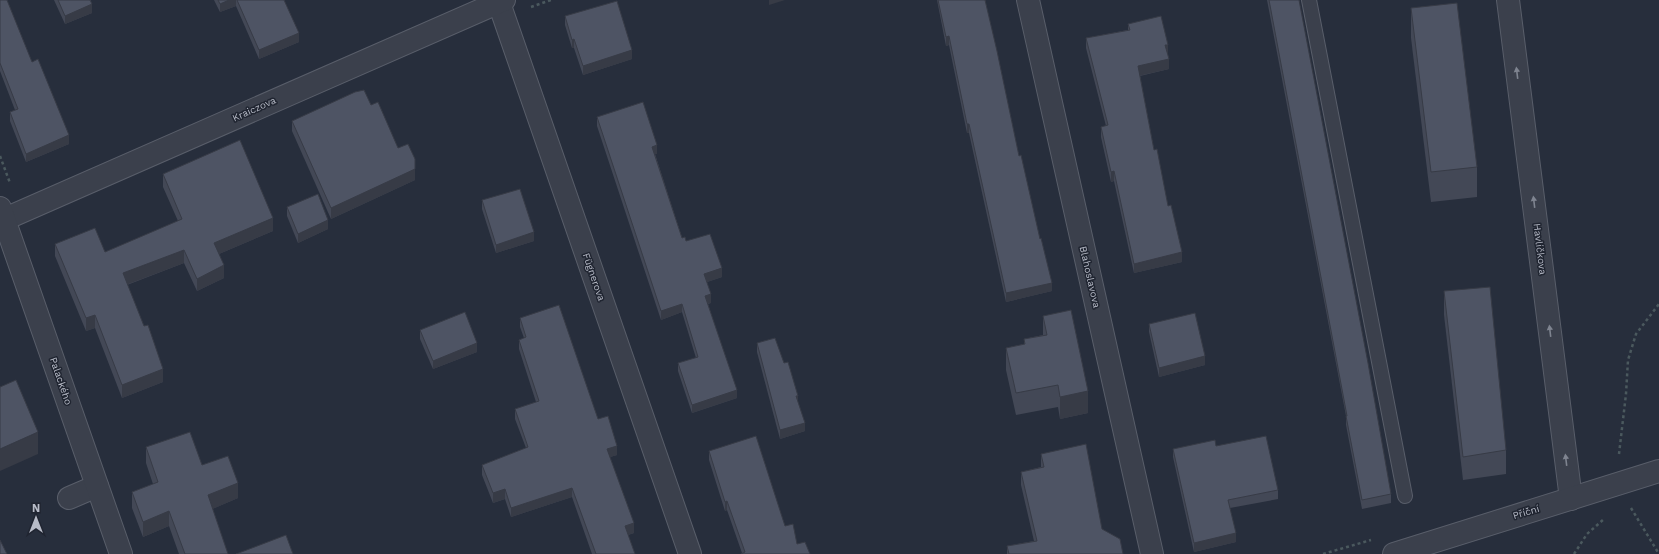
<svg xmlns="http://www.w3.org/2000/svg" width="1659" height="554" viewBox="0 0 1659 554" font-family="'Work Sans',sans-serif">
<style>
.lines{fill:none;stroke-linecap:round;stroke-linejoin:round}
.service-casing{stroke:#595e6a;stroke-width:16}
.minor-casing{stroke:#595e6a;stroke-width:24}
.tertiary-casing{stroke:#595e6a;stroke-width:24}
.path{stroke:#4b595e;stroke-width:2.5;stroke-dasharray:3 3;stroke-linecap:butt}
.service{stroke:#3b404c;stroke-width:14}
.minor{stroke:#3b404c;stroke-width:22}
.tertiary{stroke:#3b404c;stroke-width:22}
.wall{fill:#434856}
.shaded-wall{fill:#373b46}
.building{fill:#4e5464;stroke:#373b46}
.oneway{fill:#7f8490}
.labels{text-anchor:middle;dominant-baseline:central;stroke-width:3;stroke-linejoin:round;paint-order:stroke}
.street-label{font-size:10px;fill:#b7bbc7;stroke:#202531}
</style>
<rect width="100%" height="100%" fill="#272e3c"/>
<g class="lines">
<g class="service-casing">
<polyline id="service" points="1309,0 1405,496"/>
</g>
<g class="minor-casing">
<g id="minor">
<polyline points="498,0 690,554"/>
<polyline points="1028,0 1152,554"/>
<polyline points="1508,0 1571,499"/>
<polyline points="5,219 504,0"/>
<polyline points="69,498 97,486"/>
<polyline points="1394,554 1659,471"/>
</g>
</g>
<g class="tertiary-casing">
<polyline id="tertiary" points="0,208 121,554"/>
</g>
<g class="path">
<polyline points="531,7 551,0"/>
<polyline points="0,156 10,183"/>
<polyline points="1619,454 1626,394 1628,360 1636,334 1659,304"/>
<polyline points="1631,508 1659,554"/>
<polyline points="1323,554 1371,540"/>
<polyline points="1574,554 1587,534 1604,519"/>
</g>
<use href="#service" class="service"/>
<use href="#minor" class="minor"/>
<use href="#tertiary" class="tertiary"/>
</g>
<g class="wall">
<polygon points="0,0 32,62 69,144 26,162 10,121 10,112 15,110 0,71"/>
<polygon points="54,0 91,0 92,13 65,24"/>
<polygon points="214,0 284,0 299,42 259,59 236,6 220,12"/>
<polygon points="937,0 985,0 1019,156 1052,291 1006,302 969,133 967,133 949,45 946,46"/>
<polygon points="1267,0 1299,0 1391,494 1391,503 1362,509 1346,425 1346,416"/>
<polygon points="1411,8 1477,167 1477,197 1431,202 1411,38"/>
<polygon points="565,16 632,59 583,75 574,48 572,48 565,25"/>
<polygon points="1128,24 1168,54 1169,69 1140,76 1154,150 1182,262 1134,273 1114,181 1111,182 1101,137 1101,127 1106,126 1086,48 1086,38 1128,30"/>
<polygon points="371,105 398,148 415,180 331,219 292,131 292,121"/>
<polygon points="597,117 657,154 655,154 682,238 686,241 722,277 707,282 711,303 708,304 737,398 692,413 678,371 678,363 696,358 682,312 661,320 597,126"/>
<polygon points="163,174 273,231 219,254 224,278 197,291 184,263 127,285 163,382 122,398 95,328 86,331 55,256 55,244 105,252 178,221 163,187"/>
<polygon points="482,200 534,241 496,253 482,209"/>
<polygon points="287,207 328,229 298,243 287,216"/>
<polygon points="1444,291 1506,450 1506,474 1463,480 1444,315"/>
<polygon points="1043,316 1088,413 1060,419 1058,407 1016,415 1006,370 1006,348 1024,344 1024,339 1043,335"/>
<polygon points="520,318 598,419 617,455 610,457 634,533 628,535 635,554 592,554 572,497 511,517 505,499 493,503 482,475 482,465 526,448 515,419 515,409 536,402 519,349 519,340 524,338 520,327"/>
<polygon points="1149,324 1205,365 1159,377 1149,332"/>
<polygon points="420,330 477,352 433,369 420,339"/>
<polygon points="757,343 798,403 805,431 780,439 757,352"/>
<polygon points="1216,446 1278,490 1278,499 1230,508 1236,542 1194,552 1173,457 1173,449"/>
<polygon points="146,447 202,465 238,498 212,509 228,554 179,554 169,526 143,537 132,508 132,492 153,484 146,463"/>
<polygon points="709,451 785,526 797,544 810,554 742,553 727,510 725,511 709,460"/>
<polygon points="1041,454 1102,529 1123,554 1007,554 1007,546 1034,541 1021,485 1021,472 1041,467"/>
</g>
<g class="shaded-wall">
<polygon points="229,0 236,0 236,6 220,12 220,4"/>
<polygon points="769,0 785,0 769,5"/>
<polygon points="92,4 92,13 65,24 65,16"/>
<polygon points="299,33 299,42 259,59 259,50"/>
<polygon points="949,36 949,45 946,46 946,37"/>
<polygon points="574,39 574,48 572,48 572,40"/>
<polygon points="1165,45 1168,45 1168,55"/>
<polygon points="632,50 632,59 583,75 583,66"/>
<polygon points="1169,59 1169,69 1138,76 1138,66"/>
<rect x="967" y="124" width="2" height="9"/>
<polygon points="69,135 69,144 26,162 26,154"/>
<polygon points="657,145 657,154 652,155 652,147"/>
<polygon points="415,169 415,180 331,219 331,208"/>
<polygon points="1114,171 1114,181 1111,182 1111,172"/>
<polygon points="273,218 273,231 214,256 214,243"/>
<polygon points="328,220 328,229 298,243 298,234"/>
<polygon points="534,232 534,241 496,253 496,245"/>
<polygon points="184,250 184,263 123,286 123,273"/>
<polygon points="1182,252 1182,262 1134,273 1134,264"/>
<polygon points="224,265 224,278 197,291 197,279"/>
<polygon points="722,268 722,277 704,283 704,274"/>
<polygon points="1052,283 1052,291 1006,302 1006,293"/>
<polygon points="711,294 711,303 705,304 705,296"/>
<polygon points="682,304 682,312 661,320 661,311"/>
<polygon points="95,315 95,328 86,331 86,318"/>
<polygon points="477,343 477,352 433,369 433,361"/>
<polygon points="1205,356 1205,365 1159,377 1159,368"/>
<polygon points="163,369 163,382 122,398 122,385"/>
<polygon points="737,390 737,398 692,413 692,405"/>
<polygon points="1088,391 1088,413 1060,419 1060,397"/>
<polygon points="796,396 798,396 798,404"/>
<polygon points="805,423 805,431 780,439 780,430"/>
<polygon points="38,432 38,454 0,471 0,449"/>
<polygon points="617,446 617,455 607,458 607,449"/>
<polygon points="238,483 238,498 208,511 208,495"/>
<polygon points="572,488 572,497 511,517 511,508"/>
<polygon points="505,489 505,499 493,503 493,493"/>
<polygon points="727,501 727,510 725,511 725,502"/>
<polygon points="169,511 169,526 143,537 143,522"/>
<polygon points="634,523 634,533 625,536 625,526"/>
<polygon points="1236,533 1236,542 1194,552 1194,543"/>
</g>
<g class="building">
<polygon points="0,0 7,0 32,62 38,59 69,135 26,154 10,112 18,109 0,63"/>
<polygon points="58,0 90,0 92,4 65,16"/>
<polygon points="218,0 229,0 220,4"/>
<polygon points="237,0 284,0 299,33 259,50"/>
<polygon points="938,0 985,0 997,51 1019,156 1021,155 1040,239 1041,238 1052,283 1006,293 969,124 967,124 949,36 946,37"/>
<polygon points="1269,0 1299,0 1368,363 1391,494 1362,500 1346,416 1347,416"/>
<polygon points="617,1 632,50 583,66 574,39 572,40 565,16"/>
<polygon points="1457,3 1477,167 1431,172 1411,8"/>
<polygon points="1161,16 1168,45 1165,45 1169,59 1138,66 1154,150 1157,149 1168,206 1171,205 1182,252 1134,264 1114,171 1111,172 1101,127 1108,125 1086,38 1130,30 1128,24"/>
<polygon points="364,90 371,105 378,102 398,148 408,144 415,159 415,169 331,208 292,121 355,92"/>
<polygon points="643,102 657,145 652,147 682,238 685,237 686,241 710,234 722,268 704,274 711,294 705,296 737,390 692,405 678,363 698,357 682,304 661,311 597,117"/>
<polygon points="240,140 273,218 214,243 224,265 197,279 184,250 123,273 144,326 148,325 163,369 122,385 95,315 86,318 55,244 95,228 105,252 182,219 163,174"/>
<polygon points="520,189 534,232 496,245 482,200"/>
<polygon points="318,194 328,220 298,234 287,207"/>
<polygon points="1490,287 1506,450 1463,457 1444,291"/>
<polygon points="559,305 598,419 608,416 617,446 607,449 634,523 625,526 635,554 596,554 572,488 511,508 505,489 493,493 482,465 528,447 515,409 539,401 519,340 526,337 520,318"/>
<polygon points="1071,310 1088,391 1060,397 1058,385 1016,393 1006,348 1025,344 1024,339 1047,335 1043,316"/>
<polygon points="465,312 477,343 433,361 420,330"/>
<polygon points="1195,313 1205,356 1159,368 1149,324"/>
<polygon points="775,338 784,363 788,362 798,396 796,396 805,423 780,430 757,343"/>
<polygon points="16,380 38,432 0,449 0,387"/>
<polygon points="190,432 202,465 228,456 238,483 208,495 228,554 185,554 169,511 143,522 132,492 158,482 146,447"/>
<polygon points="756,436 785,526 793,524 797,544 805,542 810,554 741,554 745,552 727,501 725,502 709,451"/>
<polygon points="1266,436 1278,490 1228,500 1236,533 1194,543 1173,449 1215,440 1216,446"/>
<polygon points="1086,444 1102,529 1120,539 1123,554 1009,554 1007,546 1037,541 1021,472 1044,467 1041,454"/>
<polygon points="286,535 293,554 236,554"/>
<polygon points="0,540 7,554 0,554"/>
</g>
<defs><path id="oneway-solid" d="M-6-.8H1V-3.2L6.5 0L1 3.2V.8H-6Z"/></defs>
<g class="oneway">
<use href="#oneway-solid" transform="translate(1517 73) rotate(-97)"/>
<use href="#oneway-solid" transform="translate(1534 202) rotate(-97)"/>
<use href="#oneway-solid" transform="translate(1550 331) rotate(-97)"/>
<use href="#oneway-solid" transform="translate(1566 460) rotate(-97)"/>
</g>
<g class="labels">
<g class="street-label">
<text transform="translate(254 109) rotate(-24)">Kraiczova</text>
<text transform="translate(1540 249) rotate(83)">Havlíčkova</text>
<text transform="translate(594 277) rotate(71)">Fügnerova</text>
<text transform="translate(1090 277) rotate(77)">Blahoslavova</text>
<text transform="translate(61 381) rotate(71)">Palackého</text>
<text transform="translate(1526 512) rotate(-17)">Příční</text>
</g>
</g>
<g transform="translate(36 518)" stroke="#202531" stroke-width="3" paint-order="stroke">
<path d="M0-3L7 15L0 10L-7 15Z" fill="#b7bbc7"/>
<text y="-6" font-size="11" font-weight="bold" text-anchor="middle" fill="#b7bbc7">N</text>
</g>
</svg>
